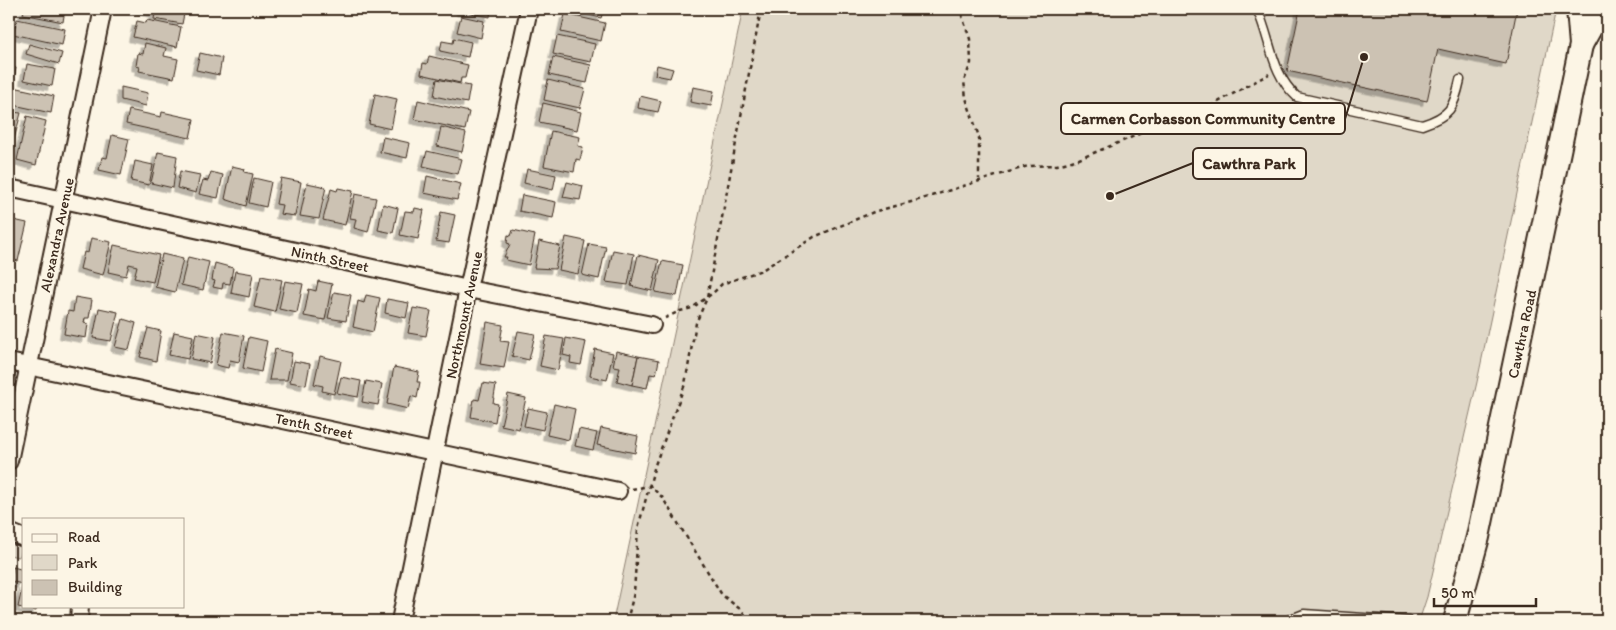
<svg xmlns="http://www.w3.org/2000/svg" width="1616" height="630" viewBox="0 0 1616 630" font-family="Itim,sans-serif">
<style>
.green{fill:#e0d8c8;stroke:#8e8173}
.building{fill:#ccc2b3;stroke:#3b2a1e;filter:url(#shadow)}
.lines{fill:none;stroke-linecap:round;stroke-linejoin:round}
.service-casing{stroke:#3b2a1e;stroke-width:11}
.minor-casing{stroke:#3b2a1e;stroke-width:20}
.secondary-casing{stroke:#3b2a1e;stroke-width:26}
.path{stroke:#3b2a1e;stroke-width:2.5;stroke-dasharray:4 4;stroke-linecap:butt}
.service{stroke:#fcf5e5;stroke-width:8}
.minor{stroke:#fcf5e5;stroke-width:16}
.secondary{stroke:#fcf5e5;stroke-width:22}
.labels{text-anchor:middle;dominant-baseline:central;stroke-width:4.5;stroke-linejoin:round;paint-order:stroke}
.street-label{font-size:15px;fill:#3b2a1e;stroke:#fcf5e5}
.leader{fill:none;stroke:#3b2a1e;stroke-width:2}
.callout-dot{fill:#3b2a1e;stroke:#fcf5e5;stroke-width:2}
.callout{fill:#fcf5e5;stroke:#3b2a1e;stroke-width:2}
.callout-label{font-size:16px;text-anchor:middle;font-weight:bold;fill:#3b2a1e}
</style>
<defs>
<filter id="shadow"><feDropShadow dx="-4.5" dy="4.5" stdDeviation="0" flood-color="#0004"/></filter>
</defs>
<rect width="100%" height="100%" fill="#fcf5e5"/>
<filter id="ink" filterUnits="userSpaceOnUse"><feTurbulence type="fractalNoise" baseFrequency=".02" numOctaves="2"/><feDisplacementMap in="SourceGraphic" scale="10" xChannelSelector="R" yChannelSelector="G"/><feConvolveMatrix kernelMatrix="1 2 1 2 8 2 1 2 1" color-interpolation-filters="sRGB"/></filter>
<g filter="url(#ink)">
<g class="green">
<polygon points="743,9 1556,9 1477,382 1427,597 1419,621 613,621"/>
<polygon points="9,544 24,547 19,557 9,555"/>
</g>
<g class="building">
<polygon points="24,9 65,9 63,22 23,14"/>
<polygon points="140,9 185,9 182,24 154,19 155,13"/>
<polygon points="461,9 491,9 490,17 461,11"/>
<polygon points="563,9 604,9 601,18"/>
<polygon points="1300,9 1517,9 1506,64 1438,49 1427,101 1287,71"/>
<polygon points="565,14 605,23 601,41 561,32"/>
<polygon points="461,16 484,21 481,38 457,32"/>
<polygon points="17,19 65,29 62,45 13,34"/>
<polygon points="147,20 181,27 177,47 133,37 137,21 146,23"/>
<polygon points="557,36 595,44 591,62 553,54"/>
<polygon points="454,38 471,42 468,57 440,51 442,41 453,43"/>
<polygon points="145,43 166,48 164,56 178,59 174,78 139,71 140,67 136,66 138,53 143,54"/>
<polygon points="29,44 62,53 59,64 26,54"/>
<polygon points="200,53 222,58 219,75 196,70"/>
<polygon points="429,56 468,65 465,78 461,78 460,83 421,74 423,63 427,64"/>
<polygon points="553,57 591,65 587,83 549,75"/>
<polygon points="27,64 55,69 52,86 24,80"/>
<polygon points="657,65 673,69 670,78 655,75"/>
<polygon points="9,66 16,68 13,82 9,81"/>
<polygon points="437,79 470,86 467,103 434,96"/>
<polygon points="548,80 585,89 580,108 544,100"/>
<polygon points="9,86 54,96 51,113 9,104"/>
<polygon points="121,87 148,93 146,106 121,100"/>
<polygon points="693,87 714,91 711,106 690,102"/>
<polygon points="375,94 397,99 391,129 369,124"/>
<polygon points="640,96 661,101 658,112 638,108"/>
<polygon points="418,100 469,112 465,130 414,119"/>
<polygon points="543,103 581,112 577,130 539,122"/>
<polygon points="129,110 161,117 162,112 194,119 190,138 126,124"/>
<polygon points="13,112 21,113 9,158 9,130"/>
<polygon points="27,116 46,121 36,165 17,160"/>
<polygon points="441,127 466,133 462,152 437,146"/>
<polygon points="551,131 580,137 578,146 583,147 580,160 576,159 574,172 544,166"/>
<polygon points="112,135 129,139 121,175 99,170 102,157 107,158"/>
<polygon points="383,137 410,143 407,158 380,152"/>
<polygon points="427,151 462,159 458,174 423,166"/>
<polygon points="158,152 177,156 173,188 151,183"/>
<polygon points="135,161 153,165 149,185 131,181"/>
<polygon points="232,166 245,169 244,172 253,174 246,206 225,199"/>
<polygon points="527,169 556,175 553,190 524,183"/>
<polygon points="180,171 200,175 196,193 177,188"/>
<polygon points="211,172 223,175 218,198 199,194 203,180 208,181"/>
<polygon points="427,176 461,184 457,200 424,193"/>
<polygon points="254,178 271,182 266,207 249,203"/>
<polygon points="281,178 301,182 295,216 280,214 282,205 276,204"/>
<polygon points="567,182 583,186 580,200 563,197"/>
<polygon points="307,183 326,187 319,219 300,216"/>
<polygon points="338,188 353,191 345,225 323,220 331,189 337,191"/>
<polygon points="355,194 376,198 368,232 354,228 356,219 350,218"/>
<polygon points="522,195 556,202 553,218 519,211"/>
<polygon points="383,204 398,208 393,233 378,230"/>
<polygon points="415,208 424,210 418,239 400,235 405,211 414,212"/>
<polygon points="441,212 455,215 449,243 436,241"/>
<polygon points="9,219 27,223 18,261 9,259"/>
<polygon points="513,230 535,235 529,265 506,260 507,257 504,257 510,244 507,243 508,235 511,236"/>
<polygon points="566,237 585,241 578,274 559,270"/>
<polygon points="91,238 111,242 103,275 80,269 84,252 88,253"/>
<polygon points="539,241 560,246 555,269 534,268"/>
<polygon points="589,244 606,247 599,279 582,275"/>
<polygon points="114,245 159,255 153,282 134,278 137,266 129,264 126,276 108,272"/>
<polygon points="613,250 634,254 628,285 606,282"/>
<polygon points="162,254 183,259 175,292 155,287"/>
<polygon points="638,255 659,260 652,291 631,286"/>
<polygon points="188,257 209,262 203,290 181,285"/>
<polygon points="662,261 683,265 677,296 655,292"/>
<polygon points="215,263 233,268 230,284 223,283 222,289 213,287 215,281 212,280"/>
<polygon points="235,271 253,274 249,297 231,293"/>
<polygon points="261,276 282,280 275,312 254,307"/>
<polygon points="285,281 303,284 297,313 279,309"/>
<polygon points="318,281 332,284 325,320 304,316 309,289 316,291"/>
<polygon points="334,292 351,295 346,321 328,318"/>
<polygon points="366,295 380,298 373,332 353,327 358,301 364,303"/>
<polygon points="75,297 92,300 89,318 85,318 84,323 88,324 86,338 64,334 68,311 73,312"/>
<polygon points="387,299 409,303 406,318 385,313"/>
<polygon points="99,308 118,312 111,341 93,338"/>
<polygon points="413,308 431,311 426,336 408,333"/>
<polygon points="123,319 136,323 129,350 115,347"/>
<polygon points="487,322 503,325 500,341 509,342 504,368 480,364"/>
<polygon points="148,328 161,331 156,361 140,357"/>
<polygon points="518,331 535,334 529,360 512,356"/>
<polygon points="174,332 193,336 188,359 169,355"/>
<polygon points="223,332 244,336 239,362 230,360 228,368 216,365"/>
<polygon points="196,333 215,337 210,363 191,359"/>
<polygon points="546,336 564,339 558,370 540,366"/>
<polygon points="249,337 267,341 261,372 243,368"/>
<polygon points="566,338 586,342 581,365 570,363 571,357 563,355"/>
<polygon points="275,349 292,353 287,380 269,380"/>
<polygon points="595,349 613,353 607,380 590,376"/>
<polygon points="616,351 638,356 632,385 617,381 620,367 613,366"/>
<polygon points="320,356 341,361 334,394 322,391 323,386 314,384"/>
<polygon points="638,356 659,360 656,375 650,374 647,388 632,385"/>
<polygon points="294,361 310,364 306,385 290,382"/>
<polygon points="394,367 419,372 417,382 420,382 417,398 411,396 408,409 387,404"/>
<polygon points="341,377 361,381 358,397 337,393"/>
<polygon points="366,381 382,384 378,405 362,402"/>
<polygon points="483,383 496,385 493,403 498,404 495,422 471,417 474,399 479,400"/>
<polygon points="508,394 526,398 519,429 501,425"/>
<polygon points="554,404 575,409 569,440 547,435"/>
<polygon points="528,408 547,412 543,430 524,426"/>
<polygon points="601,428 638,436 635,453 597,445"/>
<polygon points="579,429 597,433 593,450 575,446"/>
<polygon points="13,567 24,570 22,584 10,581"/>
<polygon points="23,584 24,606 37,606 36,611 18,607"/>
</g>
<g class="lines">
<g class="service-casing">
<g id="service">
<path d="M1257 9C1271 39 1271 74 1297 97L1422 125C1450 116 1454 108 1460 80"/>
<polyline points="1286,621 1304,614 1408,621"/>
</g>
</g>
<g class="minor-casing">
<g id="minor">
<polyline points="9,188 468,289 652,325"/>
<polyline points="9,362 618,491"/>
<polyline points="9,461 103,9"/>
<polyline points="9,532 24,538"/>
<polyline points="79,621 80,606"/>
<polyline points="400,621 468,289 529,9"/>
</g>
</g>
<g class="secondary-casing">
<g id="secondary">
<polyline points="1581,45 1601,9"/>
<polyline points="1455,621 1478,537 1559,151 1581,45 1578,9"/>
</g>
</g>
<g class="path">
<polyline points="969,9 962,16 970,39 971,63 964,81 966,98 979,137 979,179"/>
<polyline points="665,318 680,311 692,308 713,293 722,284 762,270 814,237 876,211 915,201 1028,166 1057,165 1079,159 1137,135 1177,114 1209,107 1269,74"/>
<polyline points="632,489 650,486 662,497 722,595 740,609 751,621"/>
<polyline points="627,621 634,593 638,528 655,465 685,384 696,323 707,298 761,9"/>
</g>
<use href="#service" class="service"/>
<use href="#minor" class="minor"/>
<use href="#secondary" class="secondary"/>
</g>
</g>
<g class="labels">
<g class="street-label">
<text transform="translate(57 235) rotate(-78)">Alexandra Avenue</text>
<text transform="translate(330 259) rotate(12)">Ninth Street</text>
<text transform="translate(464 315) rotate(-78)">Northmount Avenue</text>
<text transform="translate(1522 334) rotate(-78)">Cawthra Road</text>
<text transform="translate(314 426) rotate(12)">Tenth Street</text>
</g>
</g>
<path class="leader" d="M1364 57L1345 119M1110 196L1193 163"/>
<g class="callout-dot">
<circle cx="1364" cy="57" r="5"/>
<circle cx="1110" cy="196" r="5"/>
</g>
<g class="callout">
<rect x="1061" y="103" width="284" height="31" rx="5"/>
<rect x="1193" y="148" width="113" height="31" rx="5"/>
</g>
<g class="callout-label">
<text x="1203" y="124">Carmen Corbasson Community Centre</text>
<text x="1249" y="169">Cawthra Park</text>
</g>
<rect width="1616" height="630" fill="none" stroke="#fcf5e5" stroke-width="30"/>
<rect x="15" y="15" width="1586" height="600" fill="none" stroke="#3b2a1e" stroke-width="2" filter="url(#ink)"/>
<rect x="22" y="518" width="162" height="90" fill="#fcf5e5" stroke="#afa495"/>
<rect x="32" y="534" width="25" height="8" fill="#fcf5e5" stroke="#afa495"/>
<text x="68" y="542" font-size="15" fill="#3b2a1e">Road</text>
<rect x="32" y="555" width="25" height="15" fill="#e0d8c8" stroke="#afa495"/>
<text x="68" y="568" font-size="15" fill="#3b2a1e">Park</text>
<rect x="32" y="580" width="25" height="15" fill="#ccc2b3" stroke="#afa495"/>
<text x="68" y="592" font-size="15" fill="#3b2a1e">Building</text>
<path d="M1434 598v8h102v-8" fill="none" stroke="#3b2a1e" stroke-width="2.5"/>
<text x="1441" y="598" font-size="15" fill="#3b2a1e" stroke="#fcf5e5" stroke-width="4" paint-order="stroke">50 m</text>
</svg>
